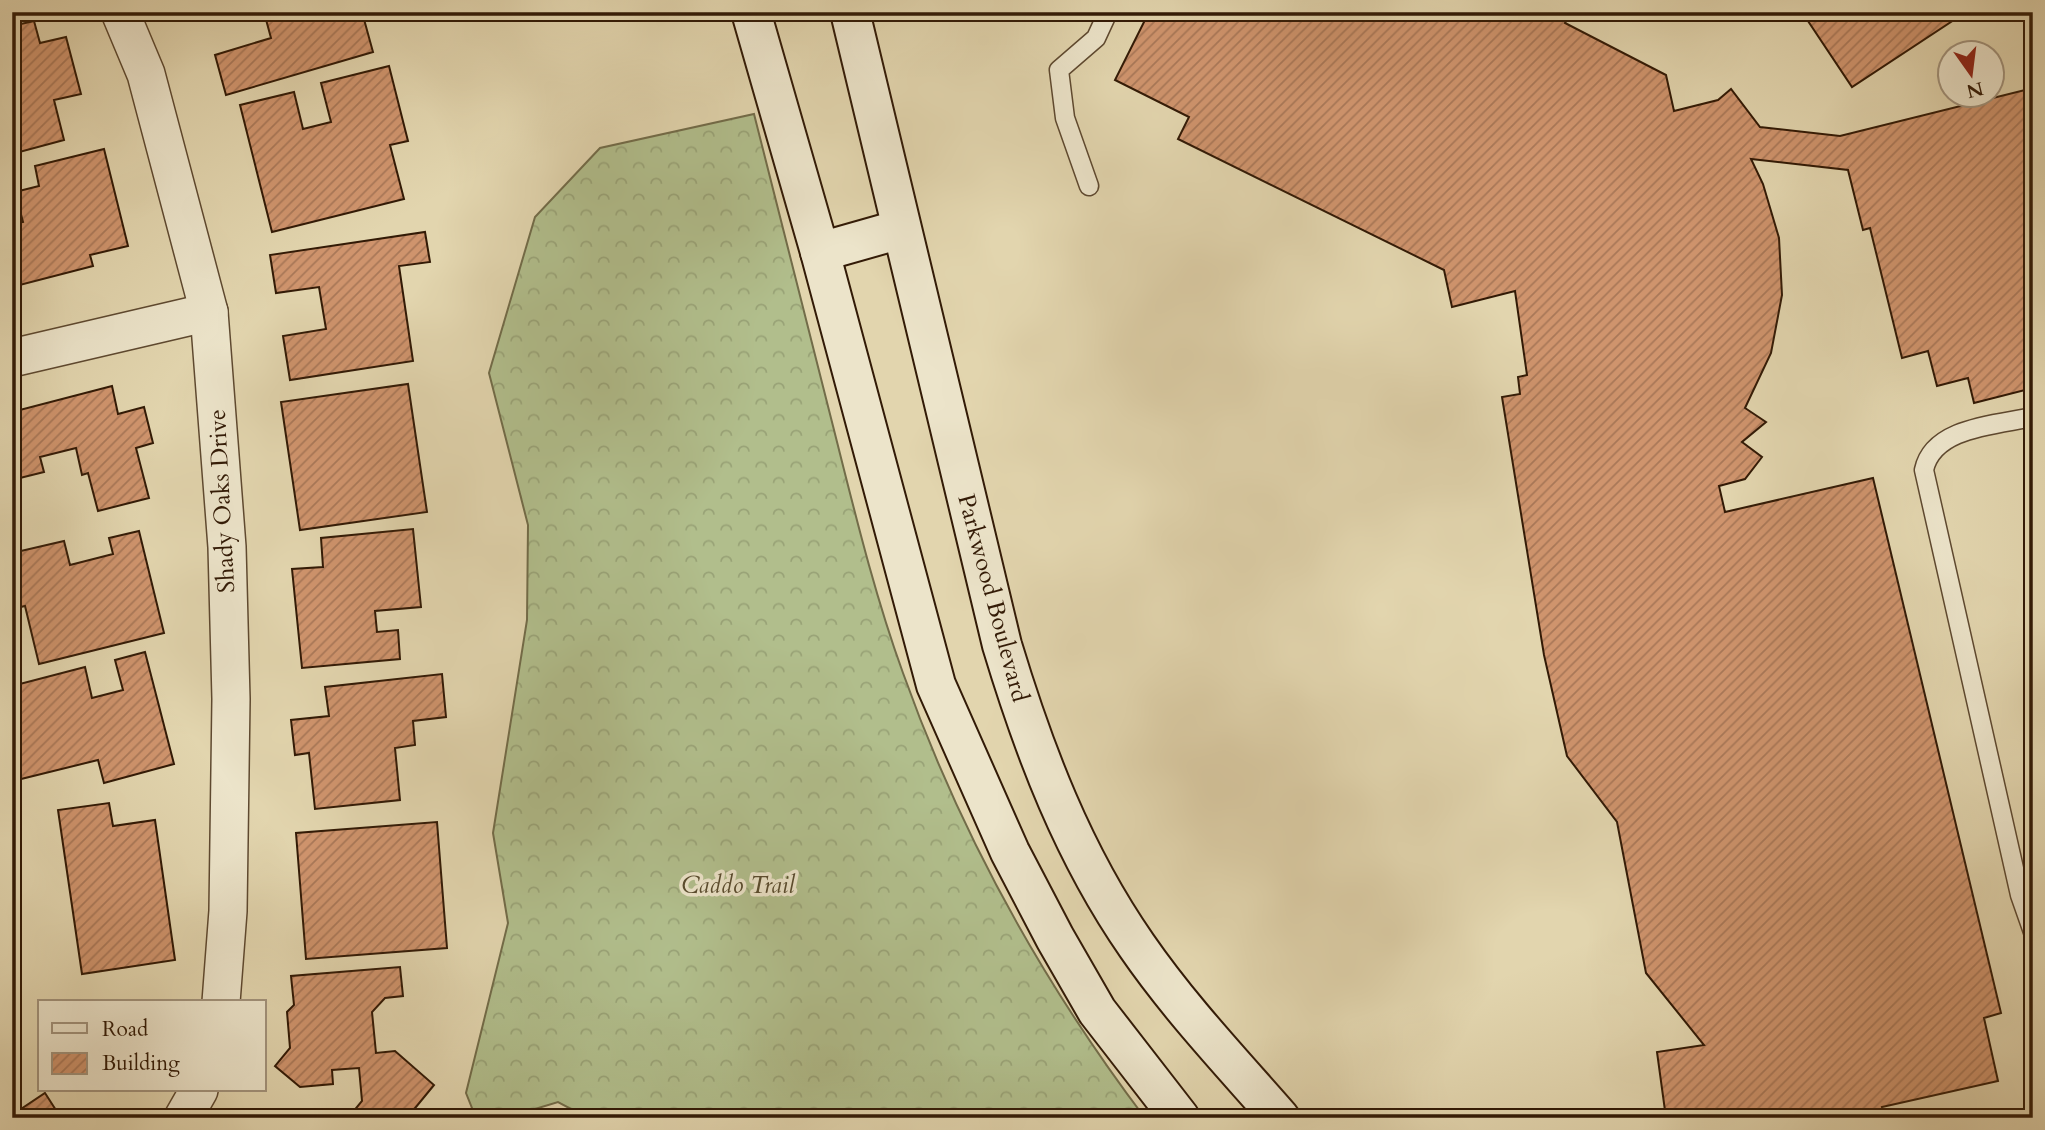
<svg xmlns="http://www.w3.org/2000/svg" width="2045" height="1130" viewBox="0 0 2045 1130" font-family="Cardo,serif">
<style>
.forest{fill:url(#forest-crowns);stroke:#726c49;stroke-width:2}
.building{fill:url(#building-hatch);stroke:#321a06;stroke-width:2}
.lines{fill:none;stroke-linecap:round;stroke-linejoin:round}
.lane-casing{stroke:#5e4930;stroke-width:21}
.street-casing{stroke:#5e4930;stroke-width:40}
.secondary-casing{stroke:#321a06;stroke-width:42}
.lane{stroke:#ece4ca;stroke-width:18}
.street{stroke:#ece4ca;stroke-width:37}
.secondary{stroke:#ece4ca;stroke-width:38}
.labels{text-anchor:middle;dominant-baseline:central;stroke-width:7;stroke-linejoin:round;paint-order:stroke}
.street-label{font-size:24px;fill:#321a06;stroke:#ece4ca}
.park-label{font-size:24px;font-style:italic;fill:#584b2e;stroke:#ece4ca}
</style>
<defs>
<pattern id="forest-crowns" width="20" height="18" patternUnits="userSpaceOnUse" patternTransform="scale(1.75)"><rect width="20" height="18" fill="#b1be8c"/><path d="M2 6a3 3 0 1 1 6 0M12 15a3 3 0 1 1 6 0" fill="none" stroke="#99a377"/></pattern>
<pattern id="building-hatch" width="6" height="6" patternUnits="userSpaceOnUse" patternTransform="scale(1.75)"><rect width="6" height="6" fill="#cf946d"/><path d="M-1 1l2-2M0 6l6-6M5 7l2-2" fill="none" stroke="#a97858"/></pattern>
</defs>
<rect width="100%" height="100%" fill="#e2d5ae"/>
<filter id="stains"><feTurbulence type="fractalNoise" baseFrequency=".00286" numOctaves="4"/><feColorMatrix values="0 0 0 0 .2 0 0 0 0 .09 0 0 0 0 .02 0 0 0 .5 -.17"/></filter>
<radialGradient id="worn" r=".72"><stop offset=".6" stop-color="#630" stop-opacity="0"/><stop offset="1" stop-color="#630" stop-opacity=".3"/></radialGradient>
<path class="forest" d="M754 114C781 218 807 322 833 426 854 509 874 593 903 673 960 833 1043 983 1145 1118H588L558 1102 505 1118H476L466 1093 508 923 493 833 527 620 528 525 489 373 535 217 600 148Z"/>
<g class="building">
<polygon points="264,12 362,12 373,52 226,95 215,55 271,38"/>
<polygon points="1149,12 1570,12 1565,23 1666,75 1674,111 1718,100 1731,89 1760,127 1840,136 2033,88 2033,388 1974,403 1968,378 1937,386 1928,351 1902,358 1870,228 1863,230 1848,170 1751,159 1763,184 1779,238 1782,295 1771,353 1745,408 1766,422 1742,442 1762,457 1745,479 1719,486 1725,512 1873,478 2001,1013 1984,1018 1998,1081 1882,1107 1885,1118 1666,1118 1657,1052 1704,1045 1646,973 1617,822 1567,756 1544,655 1502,397 1520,394 1518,377 1527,375 1515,291 1452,307 1444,270 1178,139 1189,117 1115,80"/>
<polygon points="1802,12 1966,12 1852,87"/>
<polygon points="34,21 40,43 66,37 81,94 54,100 64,140 12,154 12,26"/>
<polygon points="389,66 408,141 390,145 404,199 272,232 240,105 294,92 303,129 331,122 321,83"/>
<polygon points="104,149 128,246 90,255 93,266 12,287 12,224 23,222 15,192 39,186 35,166"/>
<polygon points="425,232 430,262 399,266 413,361 290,380 283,336 326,329 319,287 276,293 270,255"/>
<polygon points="408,384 427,512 300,530 281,402"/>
<polygon points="112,386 118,414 144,407 153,443 136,448 149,498 98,511 88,473 82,475 76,448 40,457 44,472 12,480 12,412"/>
<polygon points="413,529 421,607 375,611 377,632 398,630 400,659 302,668 292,569 323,567 321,538"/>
<polygon points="139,531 164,633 39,664 25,606 12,609 12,553 64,541 70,565 113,554 109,538"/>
<polygon points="145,652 174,764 104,783 98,760 17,780 12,763 12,686 85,667 92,698 123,690 115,660"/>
<polygon points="442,674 446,717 413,721 415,745 395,748 400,800 315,809 309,753 295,755 291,720 329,716 325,687"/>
<polygon points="109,803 113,826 155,820 175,960 82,974 58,810"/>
<polygon points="437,822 447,948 306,959 296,833"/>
<polygon points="400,967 403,996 385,998 372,1012 376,1053 395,1051 434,1085 407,1118 348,1118 362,1101 359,1068 332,1070 333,1084 300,1087 275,1066 290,1048 287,1012 294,1005 291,976"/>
<polygon points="45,1093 61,1118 12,1118 12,1115"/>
</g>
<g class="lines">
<g class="lane-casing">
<g id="lane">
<polyline points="1089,186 1065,118 1059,70 1096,38 1108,12"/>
<path d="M2033 417C1996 425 1933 427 1924 470L2020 895 2033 932"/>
</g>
</g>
<g class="street-casing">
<g id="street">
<polyline points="120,12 146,74 209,312 227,547 231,699 228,911 221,1002"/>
<polyline points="12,358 209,312"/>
<polyline points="183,1118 199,1090"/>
</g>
</g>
<g class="secondary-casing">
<g id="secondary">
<polyline points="751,12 820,252 936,685 1010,852 1055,938 1097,1011 1180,1118"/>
<path d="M850 12 1002 645C1034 751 1073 854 1137 946 1179 1007 1231 1062 1280 1118"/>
<polyline points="820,252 901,229"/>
</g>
</g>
<use href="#lane" class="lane"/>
<use href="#street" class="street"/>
<use href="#secondary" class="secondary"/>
</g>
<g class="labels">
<g class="street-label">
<text transform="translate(222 501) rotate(-93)">Shady Oaks Drive</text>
<text transform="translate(993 598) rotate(75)">Parkwood Boulevard</text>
</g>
<g class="park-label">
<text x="738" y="885">Caddo Trail</text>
</g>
</g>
<rect width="2045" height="1130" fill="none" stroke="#e2d5ae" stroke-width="42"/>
<rect x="14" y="14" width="2017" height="1102" fill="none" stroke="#321a06" stroke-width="3.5"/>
<rect x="21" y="21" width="2003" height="1088" fill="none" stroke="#321a06" stroke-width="2"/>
<rect x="38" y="1000" width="228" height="91" fill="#ece4ca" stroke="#a2937c" stroke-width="2"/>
<rect x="52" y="1023" width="35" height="10" fill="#ece4ca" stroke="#a2937c" stroke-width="2"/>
<text x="102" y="1036" font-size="21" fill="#321a06">Road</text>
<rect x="52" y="1053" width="35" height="21" fill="url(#building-hatch)" stroke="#a2937c" stroke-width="2"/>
<text x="102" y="1070" font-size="21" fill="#321a06">Building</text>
<g transform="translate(1971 74) rotate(166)"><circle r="33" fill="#ece4ca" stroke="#a2937c" stroke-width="2"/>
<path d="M0-5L12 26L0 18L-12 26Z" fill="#8f2418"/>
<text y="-10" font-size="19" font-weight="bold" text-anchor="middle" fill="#321a06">N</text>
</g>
<rect width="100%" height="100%" filter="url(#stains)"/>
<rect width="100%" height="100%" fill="url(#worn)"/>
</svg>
